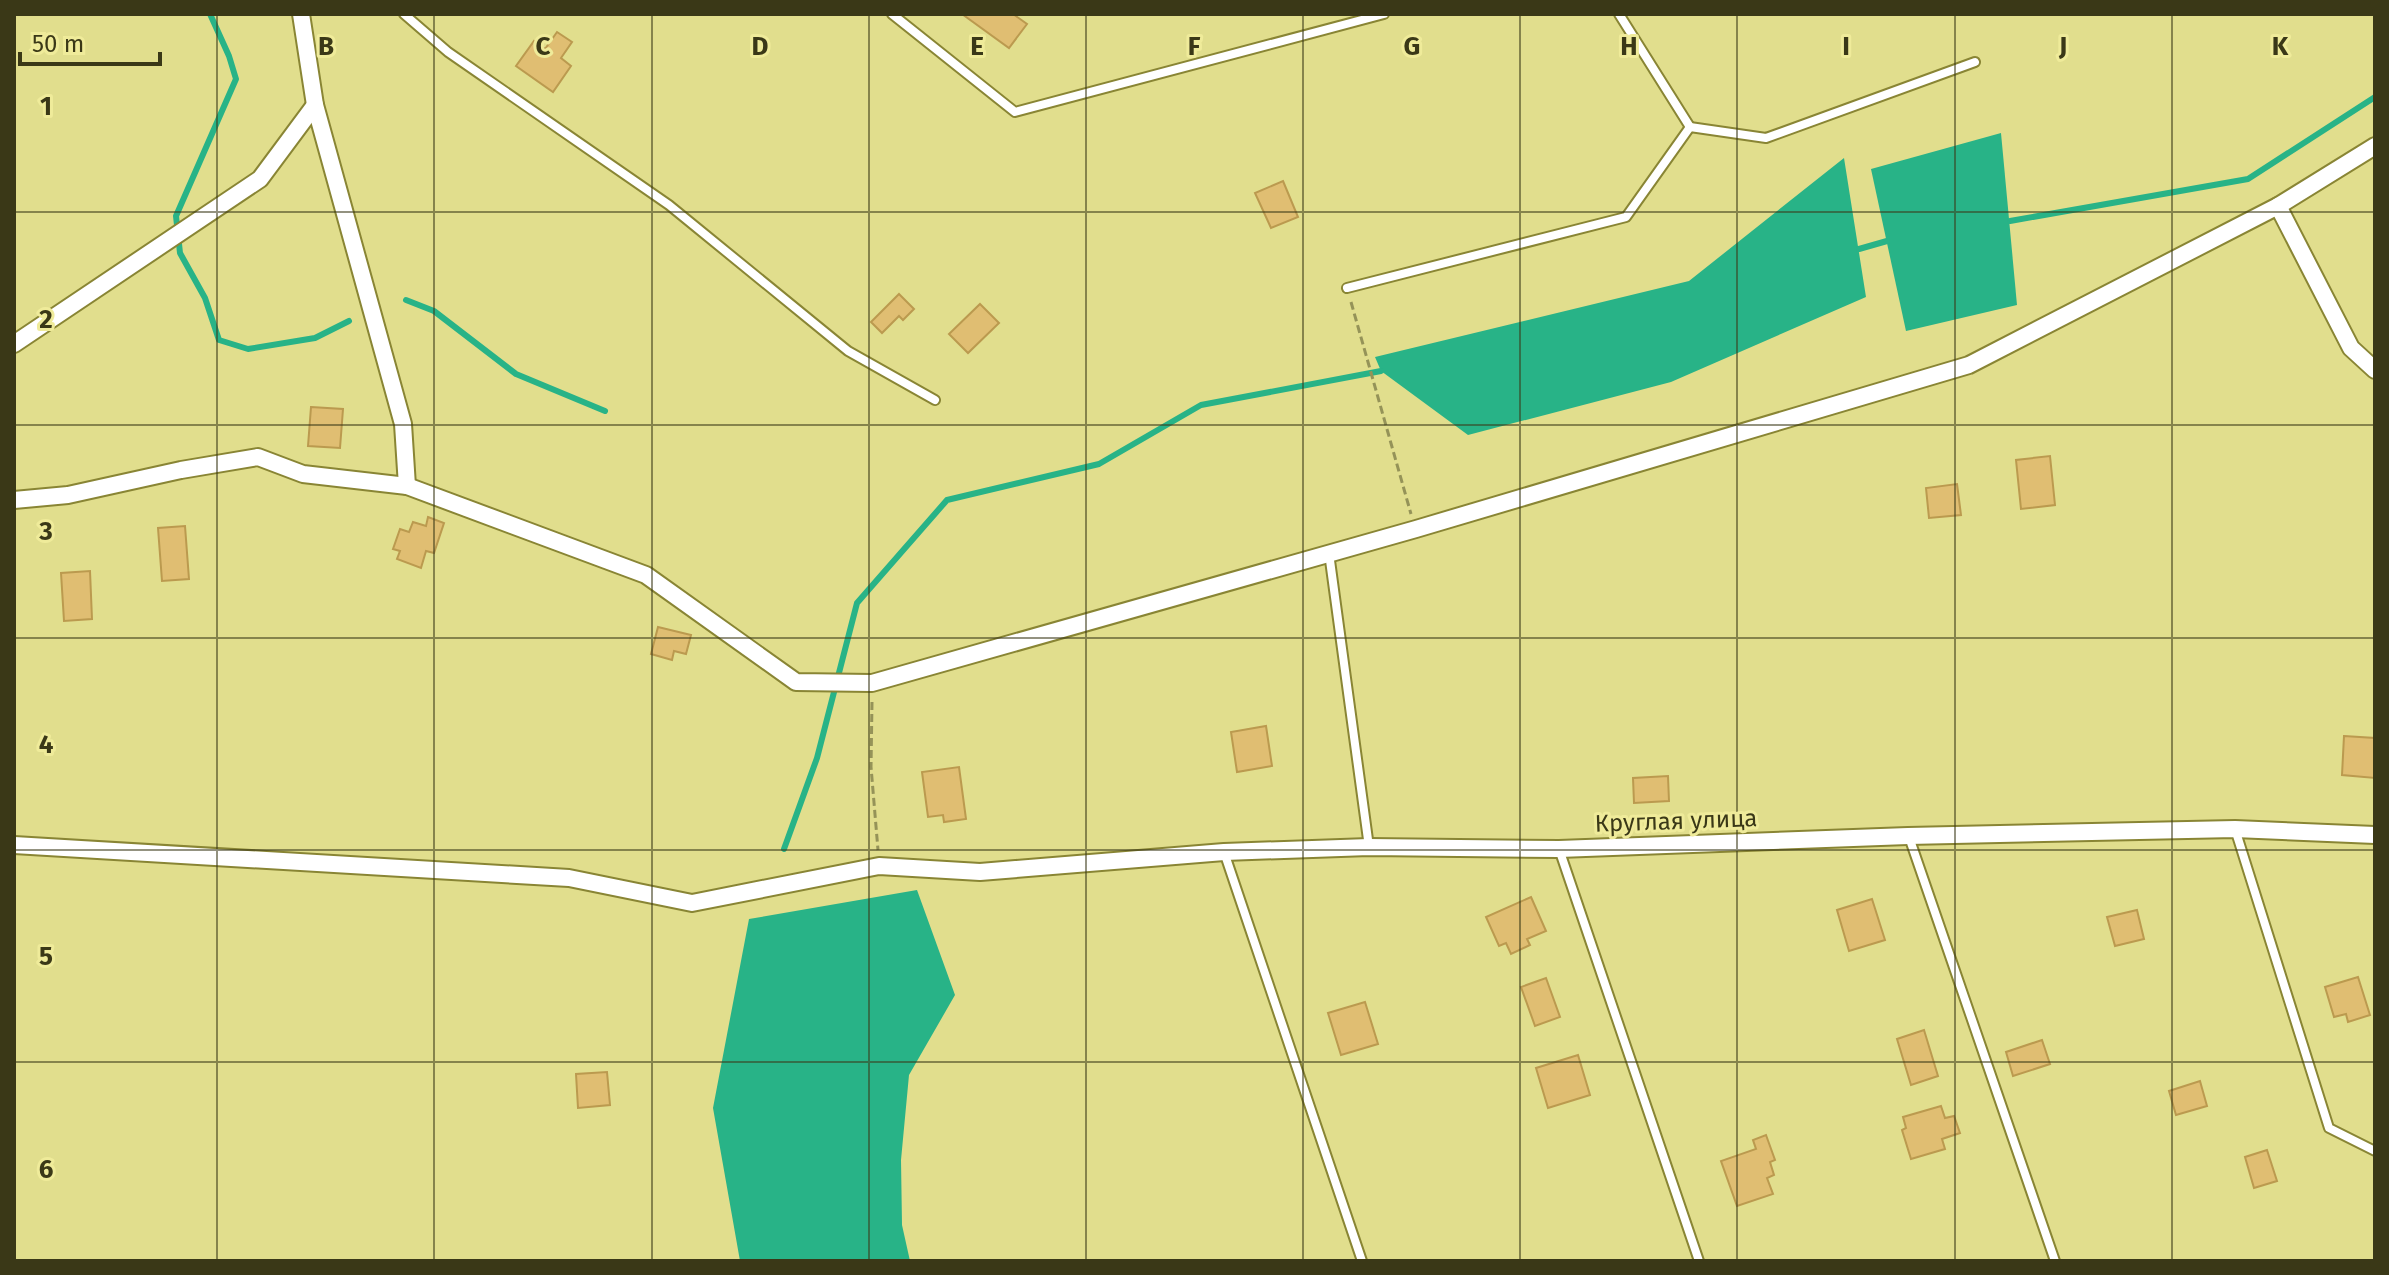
<svg xmlns="http://www.w3.org/2000/svg" width="2389" height="1275" viewBox="0 0 2389 1275" font-family="'Fira Sans',sans-serif">
<style>
.water{fill:#28b387}
.lines{fill:none;stroke-linecap:round;stroke-linejoin:round}
.stream{stroke:#28b387;stroke-width:6}
.building{fill:#e0be72;stroke:#bb9a4f;stroke-width:2}
.lane-casing{stroke:#898534;stroke-width:12}
.street-casing{stroke:#898534;stroke-width:20}
.path{stroke:#959358;stroke-width:3;stroke-dasharray:8 4;stroke-linecap:butt}
.lane{stroke:#fff;stroke-width:8}
.street{stroke:#fff;stroke-width:16}
.grid{fill:none;stroke:#3a3817;stroke-width:2;stroke-opacity:0.55}
.labels{text-anchor:middle;dominant-baseline:central;stroke-width:6;stroke-linejoin:round;paint-order:stroke}
.street-label{font-size:24px;fill:#3a3817;stroke:#efeb9a}
.grid-label{font-size:26px;text-anchor:middle;font-weight:bold;fill:#3a3817;stroke:#efeb9a;stroke-width:6;stroke-linejoin:round;paint-order:stroke}
</style>
<rect width="100%" height="100%" fill="#e1de8d"/>
<g class="water">
<polygon points="2001,133 2017,305 1906,331 1871,169"/>
<polygon points="1844,158 1866,297 1671,382 1468,435 1381,371 1375,357 1689,281"/>
<polygon points="917,890 955,995 909,1075 901,1160 902,1225 910,1261 740,1261 713,1108 749,919"/>
</g>
<g class="lines">
<g class="stream">
<polyline points="210,14 229,56 236,79 176,216 180,253 205,298 219,340 248,349 315,338 349,321"/>
<polyline points="2010,221 2248,179 2375,97"/>
<polyline points="1859,249 1887,241"/>
<polyline points="406,300 434,311 516,374 605,411"/>
<polyline points="784,849 817,758 857,603 947,500 1099,464 1201,405 1381,371"/>
</g>
</g>
<g class="building">
<polygon points="962,14 1013,14 1027,24 1009,48"/>
<polygon points="557,32 572,42 561,58 571,66 553,92 516,66 534,41 545,49"/>
<polygon points="1283,181 1298,217 1271,228 1255,193"/>
<polygon points="899,294 914,309 903,320 899,316 882,333 871,322"/>
<polygon points="980,304 999,323 968,353 949,334"/>
<polygon points="311,407 343,409 340,448 308,446"/>
<polygon points="2050,456 2055,505 2021,509 2016,460"/>
<polygon points="1957,484 1961,515 1929,518 1926,488"/>
<polygon points="428,517 444,523 434,553 426,551 421,568 397,559 400,551 393,549 400,529 409,532 413,522 426,526"/>
<polygon points="185,526 189,579 162,581 158,528"/>
<polygon points="90,571 92,619 64,621 61,573"/>
<polygon points="658,627 691,635 686,654 674,651 672,660 651,654"/>
<polygon points="1266,726 1272,766 1237,772 1231,732"/>
<polygon points="2344,736 2375,738 2375,778 2342,775"/>
<polygon points="959,767 966,819 944,822 943,815 928,817 922,772"/>
<polygon points="1668,776 1669,801 1634,803 1633,778"/>
<polygon points="1531,897 1546,931 1527,939 1530,945 1511,954 1506,943 1499,946 1486,917"/>
<polygon points="1872,899 1885,940 1849,951 1837,910"/>
<polygon points="2137,910 2144,939 2115,946 2107,917"/>
<polygon points="2358,977 2370,1015 2348,1022 2346,1014 2334,1017 2325,987"/>
<polygon points="1546,978 1560,1017 1535,1026 1521,987"/>
<polygon points="1365,1002 1378,1044 1341,1055 1328,1013"/>
<polygon points="1924,1030 1938,1076 1911,1085 1897,1039"/>
<polygon points="2042,1040 2050,1064 2013,1076 2006,1052"/>
<polygon points="1578,1055 1590,1095 1548,1108 1536,1068"/>
<polygon points="607,1072 610,1105 578,1108 576,1074"/>
<polygon points="2200,1081 2207,1106 2176,1115 2169,1091"/>
<polygon points="1941,1106 1945,1118 1954,1116 1960,1133 1942,1139 1945,1149 1911,1159 1902,1130 1906,1128 1903,1117"/>
<polygon points="1766,1135 1775,1160 1770,1162 1774,1175 1767,1178 1773,1194 1737,1206 1721,1161 1756,1149 1753,1140"/>
<polygon points="2267,1150 2277,1181 2254,1188 2245,1157"/>
</g>
<g class="lines">
<g class="lane-casing">
<g id="lane">
<polyline points="404,14 448,52 669,205 848,351 935,400"/>
<polyline points="892,14 1015,112 1384,14"/>
<polyline points="1690,127 1766,138 1975,62"/>
<polyline points="1347,288 1626,217 1690,127 1619,14"/>
<polyline points="1329,553 1369,847"/>
<polyline points="2235,829 2329,1128 2375,1151"/>
<polyline points="1909,837 2055,1261"/>
<polyline points="1559,849 1699,1261"/>
<polyline points="1224,852 1362,1261"/>
</g>
</g>
<g class="street-casing">
<g id="street">
<polyline points="301,14 315,105 403,424 407,486"/>
<polyline points="2278,206 2375,146"/>
<polyline points="14,344 260,179 315,105"/>
<polyline points="14,500 68,495 181,470 258,457 303,474 407,486 646,575 796,682 872,683 1416,529 1969,365 2278,206 2351,348 2375,370"/>
<polyline points="14,845 569,878 692,903 879,866 980,872 1224,852 1369,847 1559,849 1908,836 2235,829 2375,835"/>
</g>
</g>
<g class="path">
<polyline points="1351,302 1411,514"/>
<polyline points="872,702 871,767 878,850"/>
</g>
<use href="#lane" class="lane"/>
<use href="#street" class="street"/>
</g>
<path class="grid" d="M217 14V1261M434 14V1261M652 14V1261M869 14V1261M1086 14V1261M1303 14V1261M1520 14V1261M1737 14V1261M1955 14V1261M2172 14V1261M14 212H2375M14 425H2375M14 638H2375M14 850H2375M14 1062H2375"/>
<g class="labels">
<g class="street-label">
<text transform="translate(1676 821) rotate(-2)">Круглая улица</text>
</g>
</g>
<g class="grid-label">
<text x="326" y="55">B</text>
<text x="543" y="55">C</text>
<text x="760" y="55">D</text>
<text x="977" y="55">E</text>
<text x="1194" y="55">F</text>
<text x="1412" y="55">G</text>
<text x="1629" y="55">H</text>
<text x="1846" y="55">I</text>
<text x="2063" y="55">J</text>
<text x="2280" y="55">K</text>
<text x="46" y="115">1</text>
<text x="46" y="328">2</text>
<text x="46" y="540">3</text>
<text x="46" y="753">4</text>
<text x="46" y="965">5</text>
<text x="46" y="1178">6</text>
</g>
<rect width="2389" height="1275" fill="none" stroke="#3a3817" stroke-width="32"/>
<path d="M20 52v12h140v-12" fill="none" stroke="#3a3817" stroke-width="4"/>
<text x="32" y="52" font-size="24" fill="#3a3817" stroke="#efeb9a" stroke-width="6" paint-order="stroke">50 m</text>
</svg>
